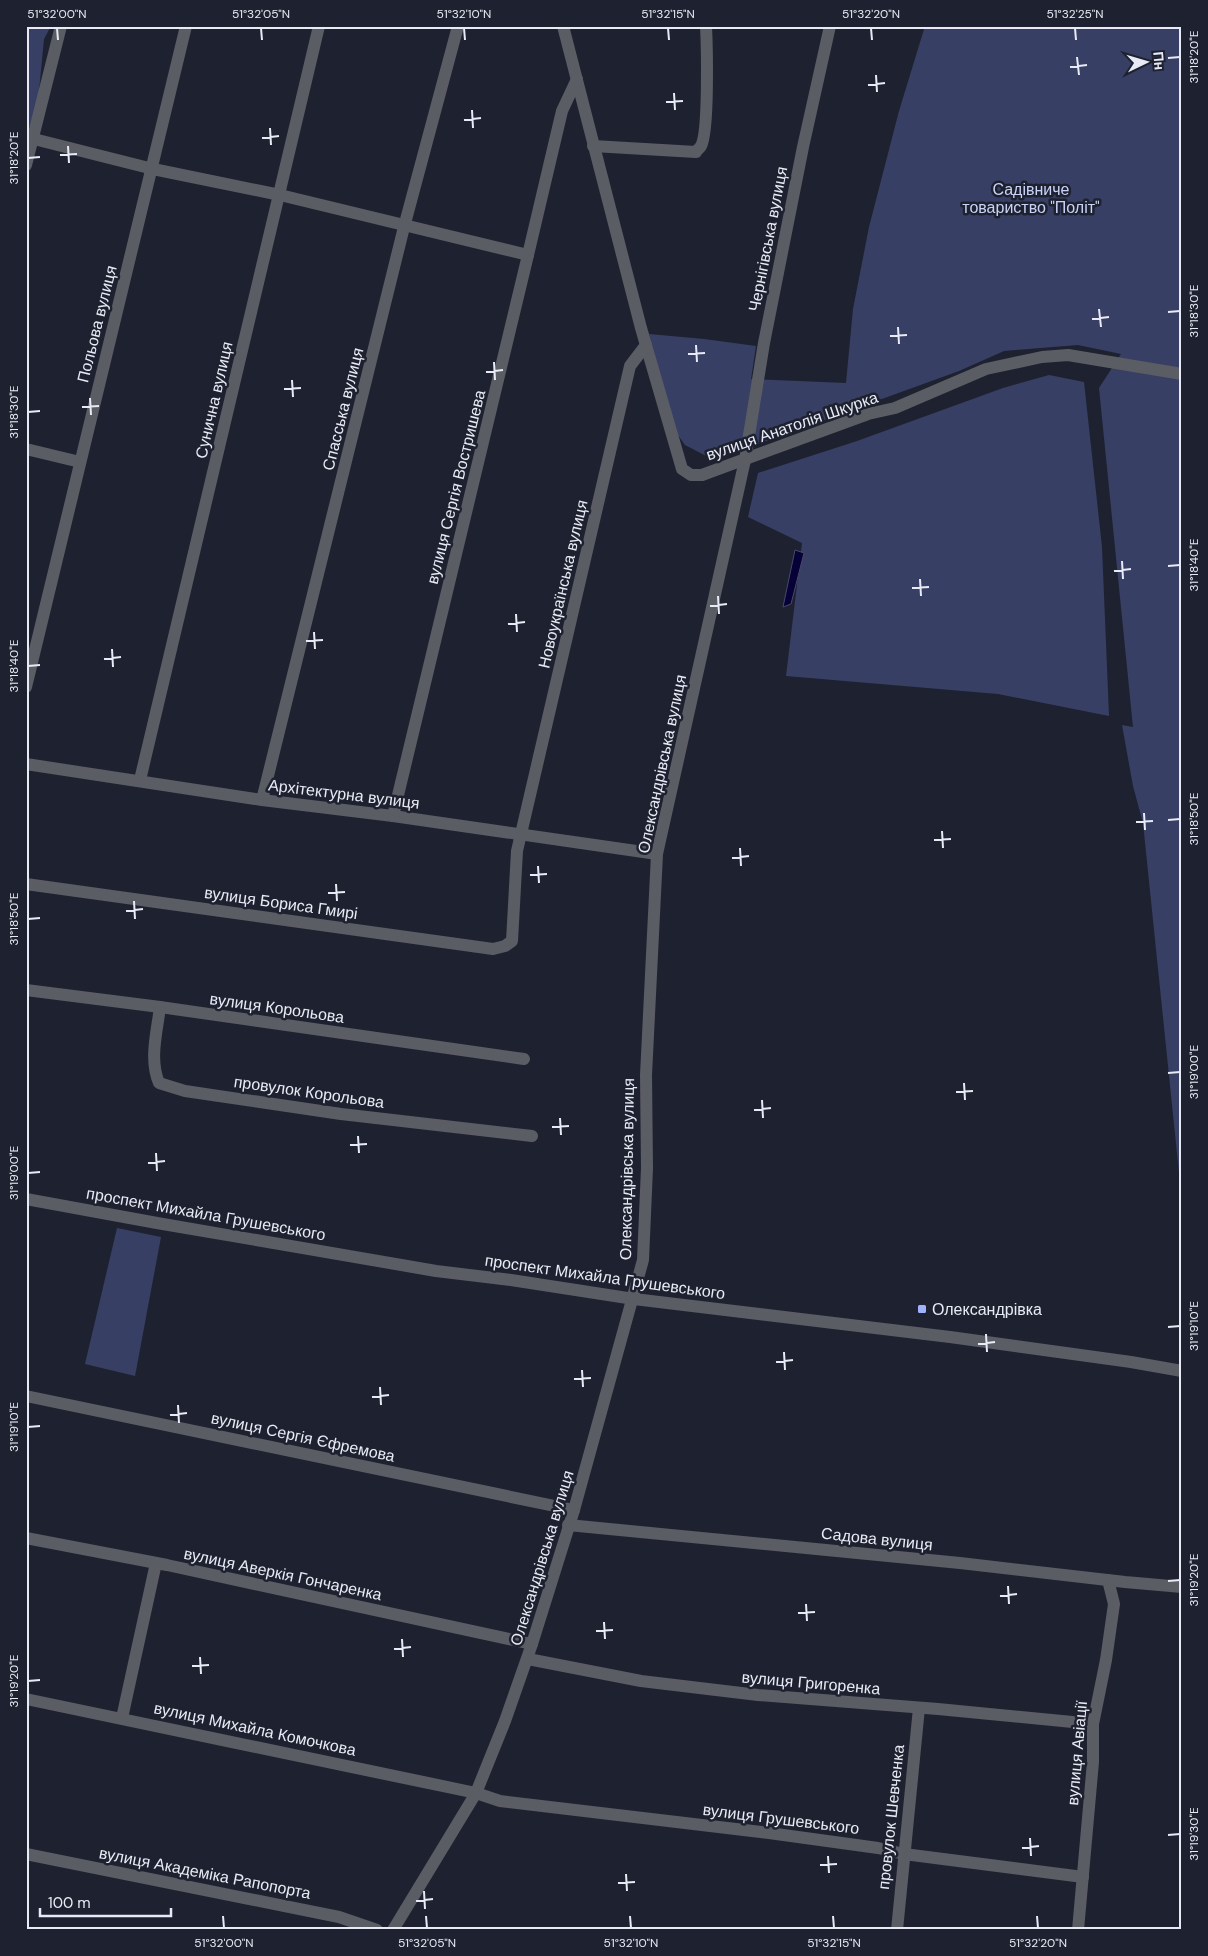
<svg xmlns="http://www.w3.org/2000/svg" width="1208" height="1956" viewBox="0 0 1208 1956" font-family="'DM Sans',sans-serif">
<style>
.green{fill:#383f64}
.water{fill:#060136;stroke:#4a476f}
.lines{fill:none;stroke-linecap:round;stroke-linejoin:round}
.minor{stroke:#5b5d64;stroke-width:12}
.ticks{fill:none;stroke:#e8ebf5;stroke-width:2}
.poi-dot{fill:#a1b2fd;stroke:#1e2230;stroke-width:2}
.labels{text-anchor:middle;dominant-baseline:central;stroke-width:5;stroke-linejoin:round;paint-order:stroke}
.park-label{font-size:16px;fill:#c9d3f7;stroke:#1e2230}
.street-label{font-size:16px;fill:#e8ebf5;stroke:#1e2230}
.poi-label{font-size:16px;fill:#e8ebf5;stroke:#1e2230;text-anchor:start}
.neatline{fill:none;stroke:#e8ebf5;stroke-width:2}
.ticks-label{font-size:12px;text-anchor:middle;fill:#e8ebf5}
</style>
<rect width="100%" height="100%" fill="#1e2230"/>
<g class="green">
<polygon points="27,26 51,26 44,39 38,101 26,137"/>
<polygon points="925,26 1182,26 1182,1202 1143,823 1133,786 1122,725 1133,727 1099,388 1121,354 1078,345 1004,351 959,371 714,460 685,445 675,431 649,334 704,339 756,346 751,379 846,383 853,309 869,227 899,111"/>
<polygon points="1049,375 1084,382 1102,547 1109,716 998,694 786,676 802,543 748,517 758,473 857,441 1003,388"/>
<polygon points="117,1228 161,1237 135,1376 85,1364"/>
</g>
<polygon class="water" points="795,550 804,553 791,604 783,607"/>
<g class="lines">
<g class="minor">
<polyline points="563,26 641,328 682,469 691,475 702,475 868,414 895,408 986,369 1042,357 1068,355 1182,374"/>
<polyline points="26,137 153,169 280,195 528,255"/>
<path d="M593 146 696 152C697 150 700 148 701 146 709 132 707 46 706 26"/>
<polyline points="26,165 61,26"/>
<polyline points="26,449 80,462"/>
<polyline points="26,687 186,26"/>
<polyline points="26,764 262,800 393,816 657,854"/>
<polyline points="140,780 319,26"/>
<polyline points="262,800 404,227 458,26"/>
<polyline points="393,816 528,255 562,111 577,79"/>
<polyline points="26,884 493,949 505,946 512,941 517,851 630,366 646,345"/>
<polyline points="26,990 160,1007 524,1059"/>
<path d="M160 1007C157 1032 149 1059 159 1083L185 1091 341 1114 532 1136"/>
<polyline points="26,1199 157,1223 436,1271 511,1280 634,1299 950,1337 1131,1362 1182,1371"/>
<polyline points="26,1396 574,1510"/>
<polyline points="568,1525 960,1563 1125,1582 1182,1587"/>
<polyline points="26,1538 167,1565 532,1644"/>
<polyline points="528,1659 641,1681 758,1695 938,1709 1093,1724"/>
<polyline points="26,1699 476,1793 500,1801 769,1833 878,1848 904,1854 1083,1877"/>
<polyline points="122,1718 156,1563"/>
<polyline points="26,1854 339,1917 377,1930"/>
<polyline points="393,1930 476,1793 505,1721 532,1644 574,1510 643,1260 647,1168 646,1075 657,854 745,460 764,343 803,147 830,26"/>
<polyline points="897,1930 919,1708"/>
<polyline points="1078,1930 1093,1762 1093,1724 1106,1660 1114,1604 1108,1580"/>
</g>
</g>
<path class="ticks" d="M57 28 58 40M261 28 262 40M464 28 465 40M668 28 669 40M871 28 872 40M1075 28 1076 40M1077 57 1079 75M1168 58 1180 57M1070 67 1087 65M876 75 877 92M868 85 885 83M674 93 675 110M666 102 683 101M472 110 473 128M464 120 481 118M270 128 271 145M262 138 279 136M68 146 69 163M60 155 77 154M28 158 40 157M1099 309 1101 327M1168 312 1180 311M1092 319 1109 317M898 327 899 344M890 336 907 335M696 345 697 362M688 354 705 353M494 362 495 380M486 372 503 370M292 380 293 397M284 389 301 388M90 398 91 415M82 407 99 406M28 412 40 411M1122 561 1123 579M1168 566 1180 565M1114 571 1131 569M920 579 921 596M912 588 929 587M718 596 719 614M710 606 727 604M516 614 517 632M508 624 525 622M314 632 315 649M306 641 323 640M112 649 113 667M104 659 121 657M28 666 40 665M1144 813 1145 830M1168 820 1180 819M1136 822 1153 821M942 831 943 848M934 840 951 839M740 848 741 866M732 858 749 856M538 866 539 883M530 875 547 874M336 884 337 901M328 893 345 892M134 901 135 919M126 911 143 909M28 919 40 918M1168 1073 1180 1072M964 1083 965 1100M956 1092 973 1091M762 1100 763 1118M754 1110 771 1108M560 1118 561 1135M552 1127 569 1126M358 1136 359 1153M350 1145 367 1144M156 1153 157 1171M148 1163 165 1161M28 1173 40 1172M1168 1327 1180 1326M986 1334 987 1352M978 1344 995 1342M784 1352 785 1370M776 1362 793 1360M582 1370 583 1387M574 1379 591 1378M380 1387 381 1405M372 1397 389 1395M178 1405 179 1423M170 1415 187 1413M28 1427 40 1426M1168 1581 1180 1580M1008 1586 1009 1604M1000 1596 1017 1594M806 1604 807 1621M798 1613 815 1612M604 1622 605 1639M596 1631 613 1630M402 1639 403 1657M394 1649 411 1647M200 1657 201 1674M192 1666 209 1665M28 1681 40 1680M1168 1835 1180 1834M1030 1838 1031 1856M1022 1848 1039 1846M828 1856 829 1873M820 1865 837 1864M626 1874 627 1891M618 1883 635 1882M424 1891 425 1909M416 1901 433 1899M223 1916 224 1928M426 1916 427 1928M630 1916 631 1928M833 1916 834 1928M1037 1916 1038 1928"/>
<rect class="poi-dot" x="917" y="1304" width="10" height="10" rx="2.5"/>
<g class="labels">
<g class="park-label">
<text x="1031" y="189">Садівниче<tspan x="1031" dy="18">товариство "Політ"</tspan></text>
</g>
<g class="street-label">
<text transform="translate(768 239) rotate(-79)">Чернігівська вулиця</text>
<text transform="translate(97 324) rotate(-76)">Польова вулиця</text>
<text transform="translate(214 400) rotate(-77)">Сунична вулиця</text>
<text transform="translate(343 409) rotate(-76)">Спасська вулиця</text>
<text transform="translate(792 426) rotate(-19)">вулиця Анатолія Шкурка</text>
<text transform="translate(456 487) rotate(-76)">вулиця Сергія Востришева</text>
<text transform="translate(563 584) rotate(-77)">Новоукраїнська вулиця</text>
<text transform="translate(662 764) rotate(-78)">Олександрівська вулиця</text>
<text transform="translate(344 794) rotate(7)">Архітектурна вулиця</text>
<text transform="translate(281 903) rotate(8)">вулиця Бориса Гмирі</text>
<text transform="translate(277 1008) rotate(8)">вулиця Корольова</text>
<text transform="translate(309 1092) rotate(8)">провулок Корольова</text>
<text transform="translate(627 1169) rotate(-89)">Олександрівська вулиця</text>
<text transform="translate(206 1214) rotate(10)">проспект Михайла Грушевського</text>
<text transform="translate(605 1277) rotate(8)">проспект Михайла Грушевського</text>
<text transform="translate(303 1437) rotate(12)">вулиця Сергія Єфремова</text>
<text transform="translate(877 1539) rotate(6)">Садова вулиця</text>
<text transform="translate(542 1558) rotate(-73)">Олександрівська вулиця</text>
<text transform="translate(283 1574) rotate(12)">вулиця Аверкія Гончаренка</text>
<text transform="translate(811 1683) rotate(5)">вулиця Григоренка</text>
<text transform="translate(255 1729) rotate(12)">вулиця Михайла Комочкова</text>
<text transform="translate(1077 1753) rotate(-85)">вулиця Авіації</text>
<text transform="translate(891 1817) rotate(-84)">провулок Шевченка</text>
<text transform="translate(781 1819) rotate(7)">вулиця Грушевського</text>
<text transform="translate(205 1873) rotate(11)">вулиця Академіка Рапопорта</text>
</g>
<g class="poi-label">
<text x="932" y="1309">Олександрівка</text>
</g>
</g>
<rect width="1208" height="1956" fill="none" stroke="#1e2230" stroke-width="55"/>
<g transform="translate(1146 62) rotate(85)" stroke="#1e2230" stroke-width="4" paint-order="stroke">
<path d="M0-4L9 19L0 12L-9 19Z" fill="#e8ebf5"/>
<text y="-8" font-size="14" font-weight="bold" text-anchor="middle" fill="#e8ebf5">Пн</text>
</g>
<path d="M40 1908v8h131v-8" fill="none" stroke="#e8ebf5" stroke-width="2.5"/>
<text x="48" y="1908" font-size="15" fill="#e8ebf5" stroke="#1e2230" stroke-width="4" paint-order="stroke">100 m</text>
<rect x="28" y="28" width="1152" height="1900" class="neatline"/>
<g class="ticks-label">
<text x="57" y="18">51°32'00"N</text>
<text x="261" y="18">51°32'05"N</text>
<text x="464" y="18">51°32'10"N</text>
<text x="668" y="18">51°32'15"N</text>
<text x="871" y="18">51°32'20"N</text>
<text x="1075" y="18">51°32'25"N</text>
<text transform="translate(1194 57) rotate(-90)" y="4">31°18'20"E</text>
<text transform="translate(14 158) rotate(-90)" y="4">31°18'20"E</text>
<text transform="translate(1194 311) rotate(-90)" y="4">31°18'30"E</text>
<text transform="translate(14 412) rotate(-90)" y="4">31°18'30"E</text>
<text transform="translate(1194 565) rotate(-90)" y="4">31°18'40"E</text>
<text transform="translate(14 666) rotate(-90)" y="4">31°18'40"E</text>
<text transform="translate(1194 819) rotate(-90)" y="4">31°18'50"E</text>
<text transform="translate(14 919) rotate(-90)" y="4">31°18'50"E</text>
<text transform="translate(1194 1072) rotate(-90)" y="4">31°19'00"E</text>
<text transform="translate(14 1173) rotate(-90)" y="4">31°19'00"E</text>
<text transform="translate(1194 1326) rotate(-90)" y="4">31°19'10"E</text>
<text transform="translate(14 1427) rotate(-90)" y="4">31°19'10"E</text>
<text transform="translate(1194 1580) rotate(-90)" y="4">31°19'20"E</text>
<text transform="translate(14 1681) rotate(-90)" y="4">31°19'20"E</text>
<text transform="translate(1194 1834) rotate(-90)" y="4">31°19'30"E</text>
<text x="224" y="1947">51°32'00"N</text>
<text x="427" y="1947">51°32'05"N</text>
<text x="631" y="1947">51°32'10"N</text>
<text x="834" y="1947">51°32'15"N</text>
<text x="1038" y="1947">51°32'20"N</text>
</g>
</svg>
